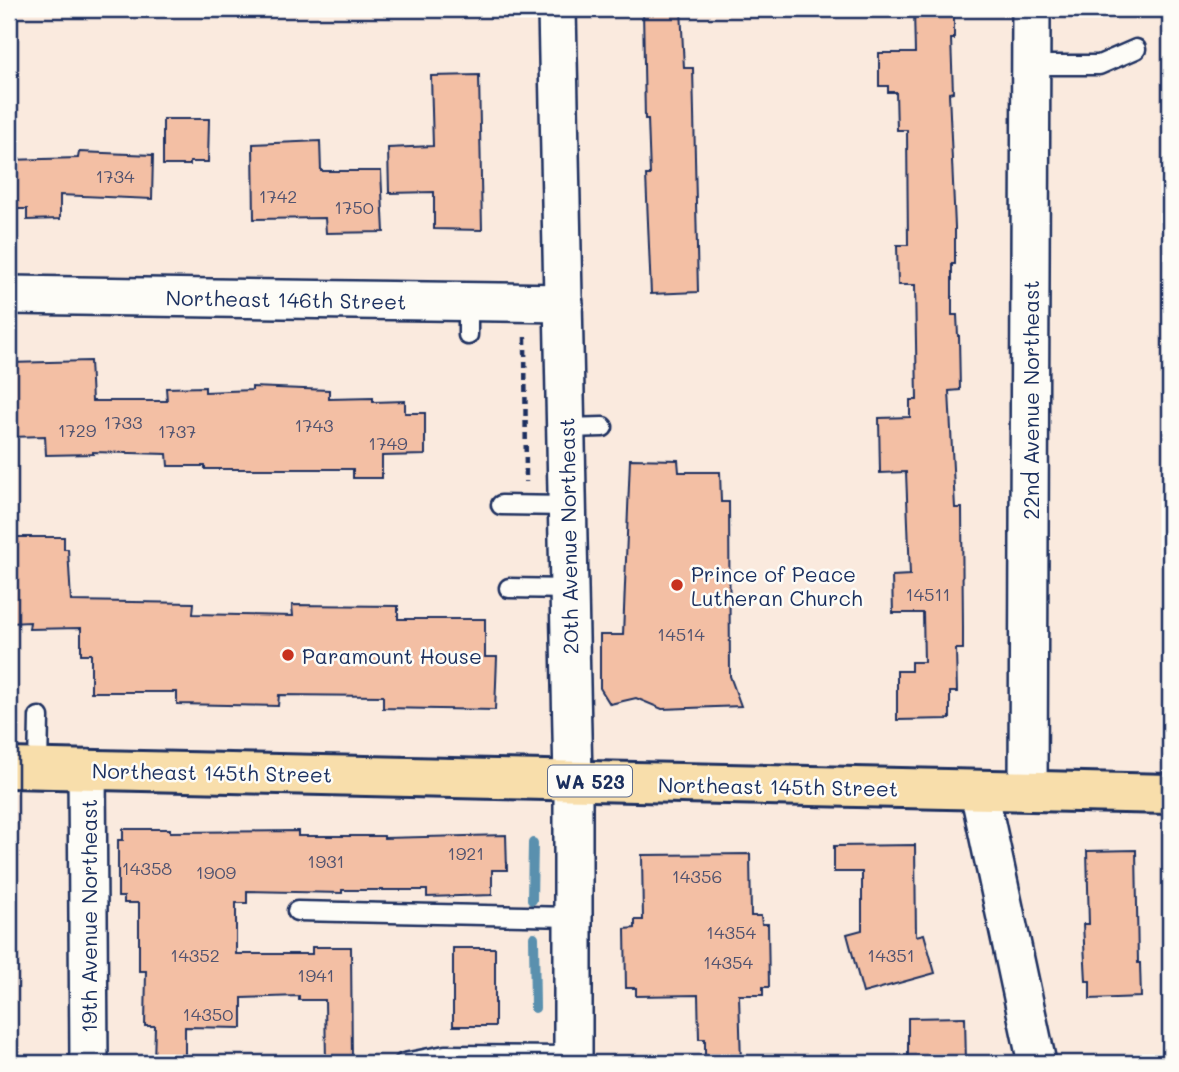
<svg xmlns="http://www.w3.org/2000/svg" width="1179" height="1072" viewBox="0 0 1179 1072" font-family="Mali,sans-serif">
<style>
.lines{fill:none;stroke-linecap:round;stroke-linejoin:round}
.stream{stroke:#5a90ae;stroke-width:10}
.building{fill:#f3bfa4;stroke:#1b2f5e;stroke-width:2}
.service-casing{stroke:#1b2f5e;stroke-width:23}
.minor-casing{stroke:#1b2f5e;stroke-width:42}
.primary-casing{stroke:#1b2f5e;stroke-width:44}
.path{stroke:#1b2f5e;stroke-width:4.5;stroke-dasharray:7 5;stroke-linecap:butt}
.service{stroke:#fdfcf7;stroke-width:18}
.minor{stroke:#fdfcf7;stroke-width:37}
.primary{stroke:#f8deab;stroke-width:38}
.poi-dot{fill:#c8321e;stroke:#fdfcf7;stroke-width:2.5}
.labels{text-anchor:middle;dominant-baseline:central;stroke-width:5;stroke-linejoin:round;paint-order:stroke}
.number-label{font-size:18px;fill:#515370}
.shield{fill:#fdfcf7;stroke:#5f6c8c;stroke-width:2}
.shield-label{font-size:19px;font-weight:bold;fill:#1b2f5e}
.street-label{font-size:21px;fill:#1b2f5e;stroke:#fdfcf7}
.poi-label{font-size:21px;fill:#1b2f5e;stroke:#fdfcf7;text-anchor:start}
</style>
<rect width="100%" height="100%" fill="#faeade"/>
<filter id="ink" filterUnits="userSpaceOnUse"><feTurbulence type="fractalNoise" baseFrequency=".0143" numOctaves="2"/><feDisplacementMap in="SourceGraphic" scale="14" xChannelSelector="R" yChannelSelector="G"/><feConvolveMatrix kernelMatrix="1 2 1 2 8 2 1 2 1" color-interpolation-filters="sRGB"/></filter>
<g filter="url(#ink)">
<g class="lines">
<g class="stream">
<polyline points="532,900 533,843"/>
<polyline points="534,937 535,1008"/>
</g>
</g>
<g class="building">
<polygon points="643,9 681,9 684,68 693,68 698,292 651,294 646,175 650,175 648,119 645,119"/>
<polygon points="914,9 954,9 954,39 951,39 953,92 949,93 955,227 955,264 952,264 952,315 957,315 958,336 959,336 960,390 949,391 955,508 962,508 963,627 963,649 956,649 957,692 950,692 950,719 897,720 897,671 911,671 911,662 924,662 923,613 893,613 892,576 910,575 906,472 880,473 879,418 910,417 910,400 917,400 915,285 898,285 897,245 908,245 907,130 897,130 896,92 888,92 888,86 879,86 879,53 915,53"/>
<polygon points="479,75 482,230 434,229 434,192 389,193 388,148 433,146 431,76"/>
<polygon points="163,119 209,119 208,162 190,162 190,165 163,165"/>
<polygon points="320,141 321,171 381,171 384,232 326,233 325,218 254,219 253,144"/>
<polygon points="79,152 153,155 152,199 60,195 60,219 27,220 27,209 9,209 9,160 78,158"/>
<polygon points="90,361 92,401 167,401 166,388 205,387 205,392 252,390 252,387 329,390 329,399 373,398 373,402 405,401 405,413 425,413 425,455 382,456 382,478 353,478 353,469 205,469 205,466 168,466 167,454 93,452 93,454 46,455 45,436 9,437 9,363"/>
<polygon points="630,459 678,460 679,472 720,472 721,502 729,502 730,676 741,706 662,709 636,698 610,704 600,688 600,635 623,635"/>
<polygon points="9,537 64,537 64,549 68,549 71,601 194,603 193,614 293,616 292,605 398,606 398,619 485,619 485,657 497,657 495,710 383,708 383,696 279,695 278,706 177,704 177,692 91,692 91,654 81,654 81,628 29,629 30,622 9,623"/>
<polygon points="123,829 170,829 170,832 298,831 298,836 384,836 384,838 506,835 507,870 492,870 492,895 427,897 427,890 342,890 342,893 247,891 247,903 236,903 236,954 312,954 312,947 351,947 352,1063 326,1063 325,1000 299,1000 299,996 242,998 242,1028 185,1027 185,1063 154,1063 155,1026 145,1026 146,971 139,971 139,903 124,903 124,897 118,897 118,840 123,840"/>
<polygon points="915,845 916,936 924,934 935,973 863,993 847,934 862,930 862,872 834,872 834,846"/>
<polygon points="1136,850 1138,963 1140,963 1141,997 1090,999 1090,981 1086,981 1083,924 1089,924 1087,851"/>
<polygon points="750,854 751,916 761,916 762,924 768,924 769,987 763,987 763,995 739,995 741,1063 705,1063 705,1039 699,1039 698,995 636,996 636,988 626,988 625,929 635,928 635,920 643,920 642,855"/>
<rect x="453" y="948" width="42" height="78"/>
<polygon points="965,1017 966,1063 908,1063 908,1018"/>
</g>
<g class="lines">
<g class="service-casing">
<g id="service">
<polyline points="1031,65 1099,65 1136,49"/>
<polyline points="468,335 468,302"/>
<polyline points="566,428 603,427"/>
<polyline points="501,505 568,506"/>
<polyline points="509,588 570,589"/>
<polyline points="38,768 39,717"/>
<polyline points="297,911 573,917"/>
<polyline points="404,1063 445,1055 573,1056"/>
</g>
</g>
<g class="minor-casing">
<g id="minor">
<polyline points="557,9 573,781 573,1063"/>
<polyline points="9,295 564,303"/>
<polyline points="87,769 89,1063"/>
<polyline points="979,791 1037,1063"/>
<polyline points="1028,791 1031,9"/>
</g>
</g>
<g class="primary-casing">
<polyline id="primary" points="9,768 1170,794"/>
</g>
<polyline class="path" points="525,337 526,482"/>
<use href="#service" class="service"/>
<use href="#minor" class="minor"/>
<use href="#primary" class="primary"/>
</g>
</g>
<g class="poi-dot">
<circle cx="677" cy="585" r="7"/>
<circle cx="288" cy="655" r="7"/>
</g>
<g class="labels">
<g class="number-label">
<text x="115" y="176">1734</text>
<text x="278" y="196">1742</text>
<text x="354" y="207">1750</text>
<text x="123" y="422">1733</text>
<text x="314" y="425">1743</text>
<text x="77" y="430">1729</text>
<text x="177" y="431">1737</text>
<text x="388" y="443">1749</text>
<text x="928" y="594">14511</text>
<text x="681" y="634">14514</text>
<text x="466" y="853">1921</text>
<text x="326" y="861">1931</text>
<text x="147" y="868">14358</text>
<text x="216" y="872">1909</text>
<text x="697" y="876">14356</text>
<text x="731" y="932">14354</text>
<text x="195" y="955">14352</text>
<text x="891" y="955">14351</text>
<text x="728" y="962">14354</text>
<text x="316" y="975">1941</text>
<text x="208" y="1014">14350</text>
</g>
<rect class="shield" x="548" y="765.5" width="84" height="31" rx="5"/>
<g class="shield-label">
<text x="590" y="781">WA 523</text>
</g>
<g class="street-label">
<text transform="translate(286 299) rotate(1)">Northeast 146th Street</text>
<text transform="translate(1030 400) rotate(-90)">22nd Avenue Northeast</text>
<text transform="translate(568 536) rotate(-91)">20th Avenue Northeast</text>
<text transform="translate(212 772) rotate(1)">Northeast 145th Street</text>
<text transform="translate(778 786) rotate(1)">Northeast 145th Street</text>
<text transform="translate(88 916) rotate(-90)">19th Avenue Northeast</text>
</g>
<g class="poi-label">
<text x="691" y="573">Prince of Peace<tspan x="691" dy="24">Lutheran Church</tspan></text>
<text x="302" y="655">Paramount House</text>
</g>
</g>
<rect width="1179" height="1072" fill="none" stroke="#fdfcf7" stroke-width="35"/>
<rect x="18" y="18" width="1144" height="1037" fill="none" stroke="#1b2f5e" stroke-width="2.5" filter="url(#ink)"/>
</svg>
